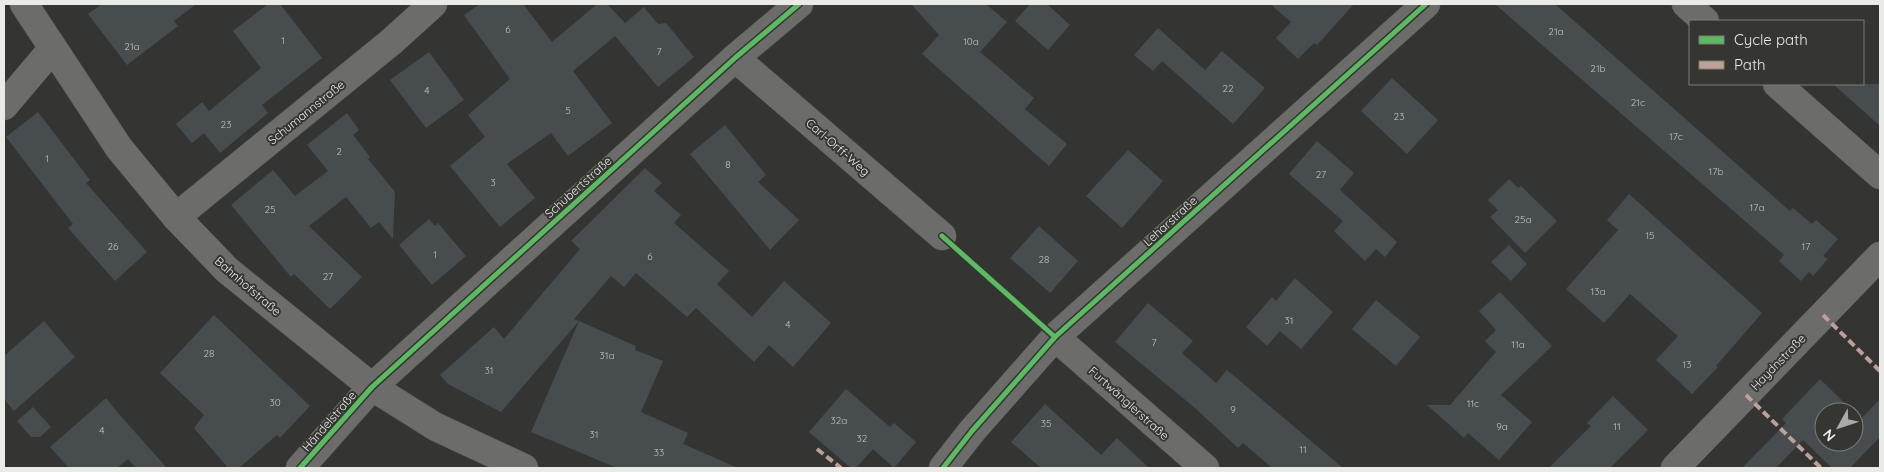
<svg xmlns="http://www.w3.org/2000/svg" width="1884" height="472" viewBox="0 0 1884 472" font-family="Quicksand,sans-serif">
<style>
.building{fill:#474c4f;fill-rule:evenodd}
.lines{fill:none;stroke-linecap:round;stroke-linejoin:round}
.street-casing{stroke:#525250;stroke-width:29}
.secondary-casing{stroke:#525250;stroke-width:29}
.street{stroke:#6c6c6a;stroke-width:28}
.secondary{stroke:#6c6c6a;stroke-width:28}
.quiet{stroke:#bda197;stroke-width:4;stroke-dasharray:8 4;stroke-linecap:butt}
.cycleway-casing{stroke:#353631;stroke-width:8}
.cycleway{stroke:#5cba63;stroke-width:5}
.labels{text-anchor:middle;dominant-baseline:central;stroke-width:4;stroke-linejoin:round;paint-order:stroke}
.number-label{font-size:10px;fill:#c1c2c1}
.street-label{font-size:12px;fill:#eaeae7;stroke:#353631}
</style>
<rect width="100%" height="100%" fill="#343532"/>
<g class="building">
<polygon points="102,4 196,4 174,21 178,26 127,65 88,14"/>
<polygon points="268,4 280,4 322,58 262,105 268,113 220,153 204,133 192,143 176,124 202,102 209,111 261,68 233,31"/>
<polygon points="480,4 523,4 552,42 597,4 607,4 625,23 644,7 658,24 666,23 694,57 658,87 615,36 573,71 612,123 568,156 551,133 507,164 535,198 500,227 450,166 485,137 468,115 510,79 464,15"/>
<polygon points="911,4 986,4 1007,22 980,52 1034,98 1025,109 1067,144 1049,166 922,54 939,35"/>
<polygon points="1030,4 1047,4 1070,25 1048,50 1015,21"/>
<polygon points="1270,4 1354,4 1317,45 1314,43 1298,59 1276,38 1291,22"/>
<polygon points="1495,4 1555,4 1790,211 1793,208 1812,224 1816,220 1838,239 1823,256 1828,259 1813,276 1809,272 1801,281 1779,261 1784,255"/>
<polygon points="1158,28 1205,70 1222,51 1265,88 1233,124 1162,61 1153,71 1134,55"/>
<polygon points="429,52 464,100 426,128 390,80"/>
<polygon points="1392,78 1438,120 1407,154 1361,111"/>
<polygon points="1833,84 1880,84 1880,126"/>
<polygon points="38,112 90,180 86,183 147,252 115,281 68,228 73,224 6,137"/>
<polygon points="347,113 359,130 353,135 370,157 368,159 395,192 393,239 379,222 371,228 346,197 309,226 362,277 330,309 294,274 291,277 231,205 273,170 295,196 328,171 307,145"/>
<polygon points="725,125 766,175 758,182 799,220 770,250 690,154"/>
<polygon points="1317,141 1354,173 1340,190 1397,242 1385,257 1376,249 1365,261 1334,231 1343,221 1289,174"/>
<polygon points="1128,150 1163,181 1122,228 1086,196"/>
<polygon points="645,168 662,183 654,191 681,215 674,223 729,271 717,284 752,317 784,281 831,323 793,367 769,345 754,362 696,308 687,317 636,273 624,287 611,276 574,319 579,321 501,412 448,384 440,375 494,327 504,339 580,249 571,241"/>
<polygon points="1509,179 1518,188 1521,186 1557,221 1525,253 1490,217 1498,210 1488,200"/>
<polygon points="1629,194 1762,313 1716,366 1718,367 1692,394 1656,360 1678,336 1630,294 1604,323 1566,289 1618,230 1607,220"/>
<polygon points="429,219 435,226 438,223 466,256 432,285 399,245"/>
<polygon points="1039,226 1078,261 1050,293 1010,258"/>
<polygon points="1509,245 1527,264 1511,281 1491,262"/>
<polygon points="1295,278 1333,312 1301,349 1280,331 1267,346 1246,327 1272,297 1276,301"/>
<polygon points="1500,292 1552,346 1501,395 1532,422 1499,460 1468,433 1464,438 1427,405 1450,405 1496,352 1485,341 1496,330 1479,311"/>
<polygon points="1376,300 1420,337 1396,366 1352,329"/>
<polygon points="1148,303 1193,341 1182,353 1198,367 1216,383 1227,370 1343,468 1272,468 1243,443 1238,448 1195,408 1115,342"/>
<polygon points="214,315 310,406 280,438 277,435 239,468 228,468 194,428 204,415 160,373"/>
<polygon points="44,321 75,357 14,411 4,399 4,356"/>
<polygon points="579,321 636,346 635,350 663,361 641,412 688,433 683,444 738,468 617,468 531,432"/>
<path d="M1820 379 1861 419 1880 399V437L1850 468H1832L1803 440 1776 468H1742L1786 423 1782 419ZM1824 412H1854V442H1824Z"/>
<polygon points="846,389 890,427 894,423 916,442 894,468 873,449 856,468 851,468 809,432"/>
<polygon points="1613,396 1648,430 1610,468 1549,468 1591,426 1587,423"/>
<polygon points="106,398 118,413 167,468 136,468 128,459 117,468 69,468 50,447"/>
<polygon points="1045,404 1101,455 1117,438 1149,468 1041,468 1011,442"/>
<polygon points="33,407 51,427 40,437 31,437 17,421"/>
</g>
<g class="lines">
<g class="street-casing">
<g id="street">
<polyline points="1686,4 1705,21"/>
<polyline points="735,58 942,236"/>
<polyline points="1777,84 1880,175"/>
<polyline points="4,106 53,48"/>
<polyline points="176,217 391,42 433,4"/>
<polyline points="1055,337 1205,468"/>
<polyline points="300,468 372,387 735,58 799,4"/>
<polyline points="943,468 972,431 1055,337 1426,4"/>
<polyline points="1675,468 1880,256"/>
</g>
</g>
<g class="secondary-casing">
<polyline id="secondary" points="24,4 119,148 176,217 227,270 372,387 436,427 524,468"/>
</g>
<use href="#street" class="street"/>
<use href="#secondary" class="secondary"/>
<g class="quiet">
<polyline points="1823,315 1880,371"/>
<polyline points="1746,395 1821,468"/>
<polyline points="817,449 841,468"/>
</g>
<g class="cycleway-casing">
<g id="cycleway">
<polyline points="942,236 1055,337"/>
<polyline points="300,468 372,387 735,58 799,4"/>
<polyline points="943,468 972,431 1055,337 1426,4"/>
</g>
</g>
<use href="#cycleway" class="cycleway"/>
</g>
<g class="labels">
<g class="number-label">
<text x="508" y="29">6</text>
<text x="1556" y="31">21a</text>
<text x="283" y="40">1</text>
<text x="971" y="41">10a</text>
<text x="132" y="46">21a</text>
<text x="659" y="51">7</text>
<text x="1598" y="68">21b</text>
<text x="1228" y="88">22</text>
<text x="427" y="90">4</text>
<text x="1638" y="102">21c</text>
<text x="568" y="110">5</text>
<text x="1399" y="116">23</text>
<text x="226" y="124">23</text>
<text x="1676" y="136">17c</text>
<text x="339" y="151">2</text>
<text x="47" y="158">1</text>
<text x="728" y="164">8</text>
<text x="1716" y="171">17b</text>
<text x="1321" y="174">27</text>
<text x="493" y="182">3</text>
<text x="1757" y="207">17a</text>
<text x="270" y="209">25</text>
<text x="1523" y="219">25a</text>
<text x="1650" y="235">15</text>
<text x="113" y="246">26</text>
<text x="1806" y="246">17</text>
<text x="435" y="254">1</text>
<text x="650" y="256">6</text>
<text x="1044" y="259">28</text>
<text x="328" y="276">27</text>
<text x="1598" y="291">13a</text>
<text x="1289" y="320">31</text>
<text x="788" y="324">4</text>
<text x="1154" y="342">7</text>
<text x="1518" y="344">11a</text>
<text x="209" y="353">28</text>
<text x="607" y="355">31a</text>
<text x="1687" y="364">13</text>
<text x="489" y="370">31</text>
<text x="275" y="402">30</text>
<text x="1473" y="403">11c</text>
<text x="1233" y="409">9</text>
<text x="839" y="420">32a</text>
<text x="1046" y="423">35</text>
<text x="1502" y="426">9a</text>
<text x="1617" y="426">11</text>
<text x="102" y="430">4</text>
<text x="594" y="434">31</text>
<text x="862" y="438">32</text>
<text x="1303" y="449">11</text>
<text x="659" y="452">33</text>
</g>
<g class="street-label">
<text transform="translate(306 112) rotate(-39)">Schumannstraße</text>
<text transform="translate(838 147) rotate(41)">Carl-Orff-Weg</text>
<text transform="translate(578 187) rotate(-42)">Schubertstraße</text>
<text transform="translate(1170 221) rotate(-42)">Leharstraße</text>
<text transform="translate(248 286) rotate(41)">Bahnhofstraße</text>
<text transform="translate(1778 362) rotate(-46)">Haydnstraße</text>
<text transform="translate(1129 403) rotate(42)">Furtwänglerstraße</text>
<text transform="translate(329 421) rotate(-49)">Händelstraße</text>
</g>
</g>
<rect width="1884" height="472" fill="none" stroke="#eaeae7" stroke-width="10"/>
<rect x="1689" y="20" width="175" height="65" fill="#353631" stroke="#7d7e7a"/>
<rect x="1699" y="36" width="25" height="8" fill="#5cba63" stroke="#7d7e7a"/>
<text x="1734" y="45" font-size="15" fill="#eaeae7">Cycle path</text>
<rect x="1699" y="61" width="25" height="8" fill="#bda197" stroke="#7d7e7a"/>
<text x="1734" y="70" font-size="15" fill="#eaeae7">Path</text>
<g transform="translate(1839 427) rotate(230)"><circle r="24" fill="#353631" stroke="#7d7e7a"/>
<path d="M0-4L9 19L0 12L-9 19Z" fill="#aaaba8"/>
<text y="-8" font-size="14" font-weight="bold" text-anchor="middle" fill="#eaeae7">N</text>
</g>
</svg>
